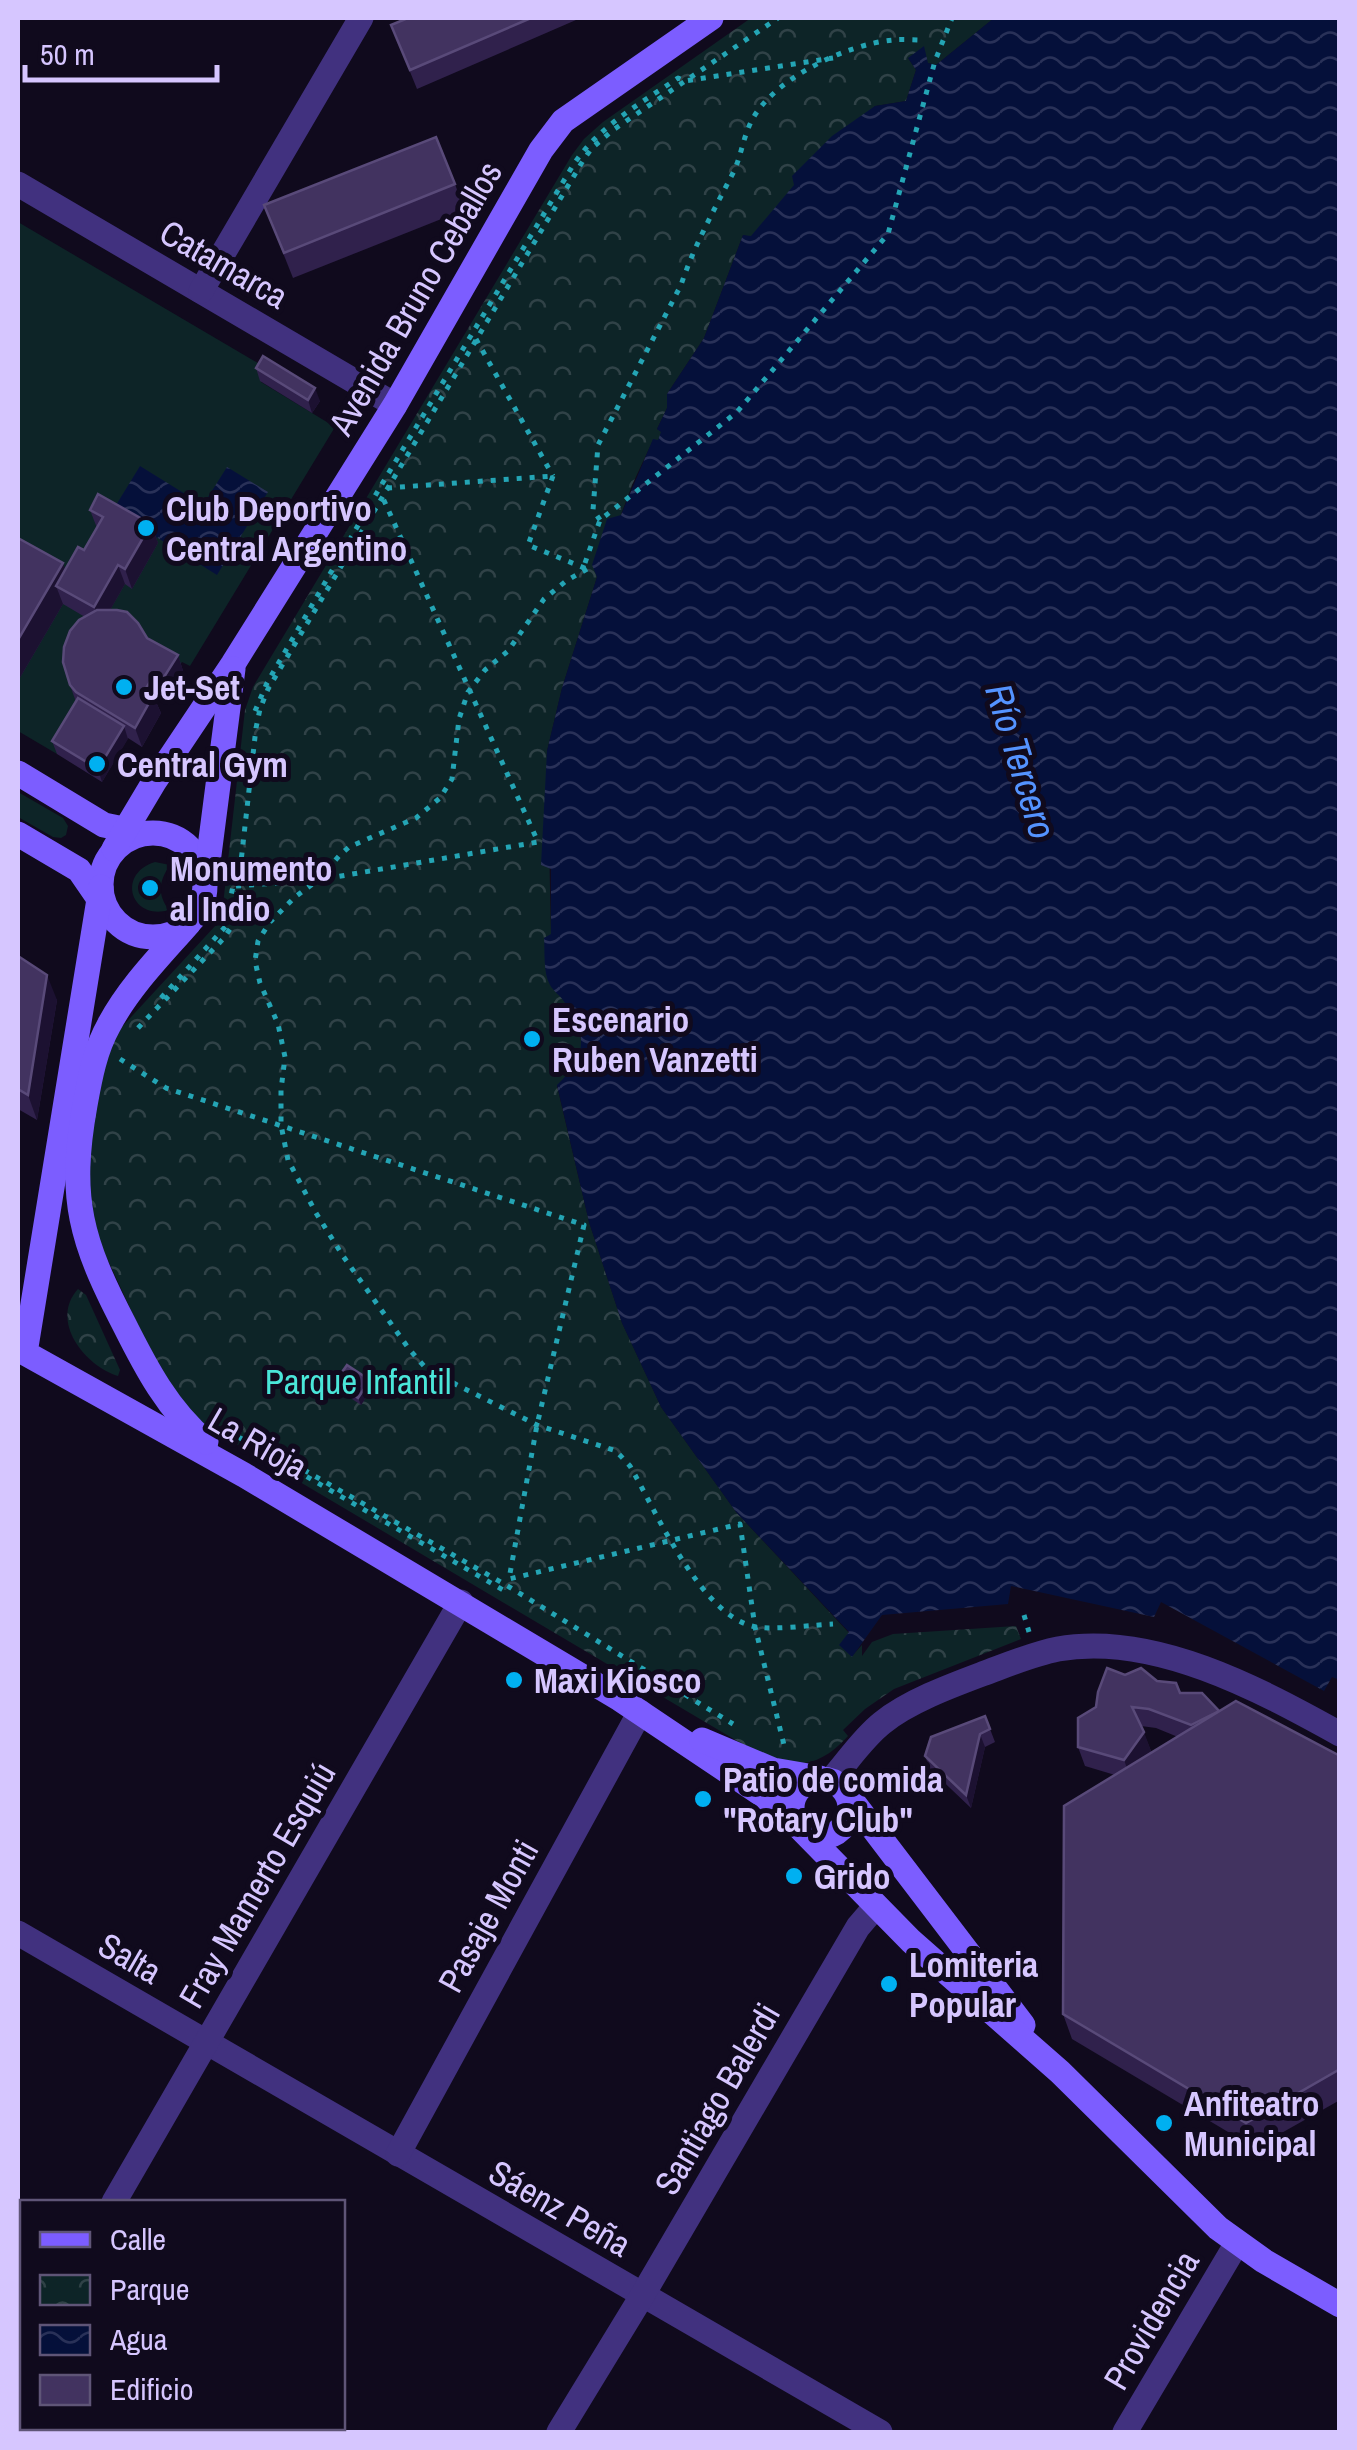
<svg xmlns="http://www.w3.org/2000/svg" width="1357" height="2450" viewBox="0 0 1357 2450" font-family="'Archivo Narrow',sans-serif">
<style>
.grass{fill:#0d2427}
.park{fill:url(#park-crowns)}
.water{fill:url(#water-waves)}
.lines{fill:none;stroke-linecap:round;stroke-linejoin:round}
.path{stroke:#24a5b5;stroke-width:5;stroke-dasharray:5 8;stroke-linecap:butt}
.minor{stroke:#41317f;stroke-width:25}
.secondary{stroke:#7c5dff;stroke-width:25}
.wall{fill:#30214c;fill-rule:evenodd}
.shaded-wall{fill:#1c1131}
.building{fill:#423360;stroke:#594a79;stroke-width:2.5}
.poi-dot{fill:#00b0f1;stroke:#100a1d;stroke-width:4}
.labels{text-anchor:middle;dominant-baseline:central;stroke-width:10;stroke-linejoin:round;paint-order:stroke}
.street-label{font-size:35px;fill:#d6c6ff;stroke:#100a1d}
.poi-label{font-size:35px;font-weight:bold;fill:#d6c6ff;stroke:#100a1d;text-anchor:start}
.park-label{font-size:35px;fill:#4ae6d9;stroke:#100a1d}
.water-label{font-size:38px;font-style:italic;fill:#5493ff;stroke:#100a1d}
</style>
<defs>
<pattern id="park-crowns" width="20" height="18" patternUnits="userSpaceOnUse" patternTransform="scale(2.5)"><rect width="20" height="18" fill="#0d2427"/><path d="M2 6a3 3 0 1 1 6 0M12 15a3 3 0 1 1 6 0" fill="none" stroke="#304247"/></pattern>
<pattern id="water-waves" width="16" height="10" patternUnits="userSpaceOnUse" patternTransform="scale(2.5)"><rect width="16" height="10" fill="#05103a"/><path d="M0 5q4-4 8 0t8 0" fill="none" stroke="#293158"/></pattern>
</defs>
<rect width="100%" height="100%" fill="#100a1d"/>
<g class="grass">
<polygon points="18,222 268,369 261,382 335,427 190,666 182,662 177,670 70,681 77,704 83,711 57,754 18,731"/>
<polygon points="18,792 63,818 68,826 66,835 61,838 53,837 18,817"/>
<path d="M155 862 170 865C159 881 157 894 169 910 131 921 116 874 155 862Z"/>
</g>
<g class="park">
<path d="M751 18H994L936 65 908 58 916 70 906 101 875 106 795 185 751 237 743 235 704 338 667 394V408L657 429 662 432 658 441 653 440 633 483 597 577 562 688 547 751 551 935 562 998 574 1015 581 1039V1049L576 1065 557 1086 589 1222 622 1323 661 1407 736 1512 849 1633 852 1656 862 1645V1656L872 1642 893 1634 1016 1626 1021 1639 894 1689 865 1709 843 1730 848 1736C814 1773 791 1767 749 1748L192 1418 150 1351 99 1241 84 1196 101 1066 120 1029 217 924 223 905 245 710 253 687 572 155 584 139 603 122Z"/>
<path d="M78 1289 86 1295 120 1370 118 1376C85 1366 49 1321 78 1289Z"/>
</g>
<g class="water">
<path d="M994 18H1339L1340 1680 1332 1677 1324 1691 1161 1602 1154 1617 1011 1586 1008 1604 882 1615 852 1657 839 1645 849 1632 736 1512 661 1407 622 1323 589 1222 557 1085C586 1058 589 1035 565 1003 561 996 553 991 550 985 543 973 545 952 544 938L551 934V869L541 865 547 751 562 688 597 577 592 565 607 519 621 515 653 439 658 440 661 432 657 429 667 408V394L704 338 743 235 751 236 794 185 792 176 832 136 875 106 906 101 916 70 908 58 924 46 928 63 936 65Z"/>
<polygon points="140,466 203,505 227,467 268,492 217,575 113,510"/>
</g>
<g class="lines">
<g class="path">
<polyline points="476,339 553,476"/>
<polyline points="553,476 528,545 587,569"/>
<polyline points="387,488 553,476"/>
<path d="M600 520 593 510 598 445 681 285C694 246 714 210 733 173 741 157 743 138 751 122 772 79 847 44 893 40 903 39 914 40 924 40"/>
<polyline points="585,563 600,520 737,412 888,234 935,61 952,18"/>
<path d="M587 569 566 581 544 599 508 651 485 670 468 692 459 719 452 779 440 798 416 818 349 847 339 856 318 880 295 897 270 922 258 941 255 961 260 983 278 1024 285 1057 281 1090V1125L288 1160 316 1213 343 1256 409 1349 424 1366 457 1385 537 1425 616 1451 630 1466C656 1511 701 1617 756 1627 775 1630 813 1625 833 1624"/>
<path d="M255 711 267 683 379 489 572 167C597 127 640 104 678 78L685 81 833 58"/>
<polyline points="236,886 318,880 538,842 382,496"/>
<polyline points="161,998 226,926 234,880"/>
<polyline points="138,1028 224,938 230,929 236,906 256,728 260,709 268,689 584,159 592,148 613,130 778,18"/>
<polyline points="120,1059 166,1088 584,1225 537,1425 509,1579 740,1524 755,1627 785,1749"/>
<polyline points="225,1425 506,1585 733,1724"/>
<polyline points="228,1431 503,1590"/>
<polyline points="1024,1615 1029,1632"/>
</g>
<g class="minor">
<polyline points="18,184 395,405"/>
<polyline points="201,291 361,18"/>
<path d="M831 1780C848 1761 862 1739 882 1723 909 1701 953 1685 985 1673 1009 1664 1033 1654 1058 1649 1153 1632 1259 1689 1340 1734"/>
<polyline points="18,1933 880,2432"/>
<polyline points="398,2154 640,1712"/>
<polyline points="114,2202 461,1602"/>
<polyline points="18,2370 22,2361"/>
<polyline points="559,2432 642,2296 858,1927 876,1906"/>
<polyline points="1125,2432 1237,2243"/>
</g>
<g class="secondary">
<polyline points="18,773 104,825 138,832"/>
<circle cx="153" cy="885" r="52"/>
<polyline points="18,834 79,870 101,902"/>
<polyline points="114,849 154,782 233,664 395,405 541,150 563,121 711,18"/>
<polyline points="206,878 233,669"/>
<polyline points="101,887 25,1353 244,1475 620,1699 763,1795 796,1824"/>
<path d="M189 923C161 955 129 987 109 1025 95 1050 90 1077 85 1105 68 1199 81 1241 124 1324 146 1368 168 1410 206 1442"/>
<polyline points="702,1740 773,1770 820,1778"/>
<circle cx="821" cy="1808" r="29"/>
<polyline points="847,1794 1023,2025"/>
<polyline points="803,1831 911,1941 1060,2072 1218,2228 1264,2261 1340,2305"/>
</g>
</g>
<g class="wall">
<polygon points="408,18 575,18 576,20 417,89 391,25"/>
<polygon points="455,184 464,210 293,278 264,205"/>
<polygon points="256,368 320,401 312,413 260,381"/>
<polygon points="90,510 151,524 158,543 132,589 125,584 110,610 147,638 178,655 184,674 166,704 158,699 156,702 161,713 142,747 128,738 102,782 57,754 52,741 76,702 70,685 85,617 63,604 18,681 18,538 65,570 84,550 97,528"/>
<polygon points="18,956 57,1000 37,1120 18,1109"/>
<polygon points="335,1382 373,1387 361,1405 337,1389"/>
<path d="M1125 1675 1157 1681 1219 1711 1340 1756V2100L1255 2148 1072 2039 1063 2014 1115 1775 1085 1766 1078 1747 1096 1707ZM1141 1726 1156 1728 1178 1737 1148 1755 1151 1751Z"/>
<polygon points="985,1716 995,1742 985,1747 971,1808 930,1769 925,1756"/>
</g>
<g class="shaded-wall">
<polygon points="315,388 320,401 312,413 308,400"/>
<polygon points="151,524 158,543 132,589 125,569"/>
<polygon points="63,563 72,589 56,586 63,604 18,681 18,640"/>
<polygon points="118,565 125,584 101,626 94,607"/>
<polygon points="178,655 184,674 166,704 159,685"/>
<polygon points="151,680 158,699 156,702 161,713 142,747 135,728 145,690"/>
<polygon points="124,726 128,739 102,782 98,769"/>
<polygon points="47,975 57,1000 37,1120 28,1095"/>
<polygon points="370,1380 373,1387 361,1405 358,1398"/>
<polygon points="1144,1732 1151,1751 1131,1779 1124,1760"/>
<polygon points="980,1734 985,1747 971,1808 966,1795"/>
</g>
<g class="building">
<polygon points="408,18 531,18 410,70 391,25"/>
<polygon points="436,137 455,184 284,253 264,205"/>
<polygon points="263,356 315,388 308,400 256,368"/>
<polygon points="98,494 151,524 125,569 118,565 94,607 56,586 78,547 84,550 103,517 90,510"/>
<polygon points="18,538 63,563 18,640"/>
<polygon points="97,610 117,610 127,612 138,623 147,638 178,655 159,685 151,680 145,690 154,694 135,728 76,692 70,685 63,662 64,647 70,631 79,620"/>
<polygon points="78,698 124,726 98,769 52,741"/>
<polygon points="18,956 47,975 28,1095 18,1089"/>
<polygon points="347,1365 370,1380 358,1398 335,1382"/>
<polygon points="1107,1668 1125,1675 1141,1668 1157,1681 1176,1683 1180,1693 1202,1693 1219,1711 1191,1725 1149,1709 1132,1707 1144,1732 1124,1760 1078,1747 1078,1718 1096,1707 1098,1692"/>
<polygon points="1236,1701 1340,1756 1340,2069 1246,2123 1063,2014 1064,1806"/>
<polygon points="985,1716 990,1729 980,1734 966,1795 925,1756 931,1737"/>
</g>
<g class="poi-dot">
<circle cx="146" cy="528" r="10"/>
<circle cx="124" cy="687" r="10"/>
<circle cx="97" cy="764" r="10"/>
<circle cx="150" cy="888" r="10"/>
<circle cx="532" cy="1039" r="10"/>
<circle cx="514" cy="1680" r="10"/>
<circle cx="703" cy="1799" r="10"/>
<circle cx="794" cy="1876" r="10"/>
<circle cx="889" cy="1984" r="10"/>
<circle cx="1164" cy="2123" r="10"/>
</g>
<g class="labels">
<g class="street-label">
<text transform="translate(224 264) rotate(30)">Catamarca</text>
<text transform="translate(415 298) rotate(-60)">Avenida Bruno Ceballos</text>
<text transform="translate(258 1443) rotate(30)">La Rioja</text>
<text transform="translate(257 1885) rotate(-60)">Fray Mamerto Esquiú</text>
<text transform="translate(488 1916) rotate(-61)">Pasaje Monti</text>
<text transform="translate(130 1958) rotate(30)">Salta</text>
<text transform="translate(717 2099) rotate(-60)">Santiago Balerdi</text>
<text transform="translate(560 2208) rotate(30)">Sáenz Peña</text>
<text transform="translate(1151 2320) rotate(-60)">Providencia</text>
</g>
<g class="poi-label">
<text x="166" y="508">Club Deportivo<tspan x="166" dy="40">Central Argentino</tspan></text>
<text x="144" y="687">Jet-Set</text>
<text x="117" y="764">Central Gym</text>
<text x="170" y="868">Monumento<tspan x="170" dy="40">al Indio</tspan></text>
<text x="552" y="1019">Escenario<tspan x="552" dy="40">Ruben Vanzetti</tspan></text>
<text x="534" y="1680">Maxi Kiosco</text>
<text x="723" y="1779">Patio de comida<tspan x="723" dy="40">"Rotary Club"</tspan></text>
<text x="814" y="1876">Grido</text>
<text x="909" y="1964">Lomiteria<tspan x="909" dy="40">Popular</tspan></text>
<text x="1184" y="2103">Anfiteatro<tspan x="1184" dy="40">Municipal</tspan></text>
</g>
<g class="park-label">
<text x="358" y="1381">Parque Infantil</text>
</g>
<g class="water-label">
<text transform="translate(1021 761) rotate(73)">Río Tercero</text>
</g>
</g>
<rect width="1357" height="2450" fill="none" stroke="#d6c6ff" stroke-width="40"/>
<rect x="20" y="2200" width="325" height="230" fill="#100a1d" stroke="#5f5577" stroke-width="2.5"/>
<rect x="40" y="2232" width="50" height="15" fill="#7c5dff" stroke="#5f5577" stroke-width="2.5"/>
<text x="110" y="2250" font-size="30" fill="#d6c6ff">Calle</text>
<rect x="40" y="2275" width="50" height="30" fill="url(#park-crowns)" stroke="#5f5577" stroke-width="2.5"/>
<text x="110" y="2300" font-size="30" fill="#d6c6ff">Parque</text>
<rect x="40" y="2325" width="50" height="30" fill="url(#water-waves)" stroke="#5f5577" stroke-width="2.5"/>
<text x="110" y="2350" font-size="30" fill="#d6c6ff">Agua</text>
<rect x="40" y="2375" width="50" height="30" fill="#423360" stroke="#5f5577" stroke-width="2.5"/>
<text x="110" y="2400" font-size="30" fill="#d6c6ff">Edificio</text>
<path d="M25 65v15h192v-15" fill="none" stroke="#d6c6ff" stroke-width="5"/>
<text x="40" y="65" font-size="30" fill="#d6c6ff" stroke="#100a1d" stroke-width="8" paint-order="stroke">50 m</text>
</svg>
